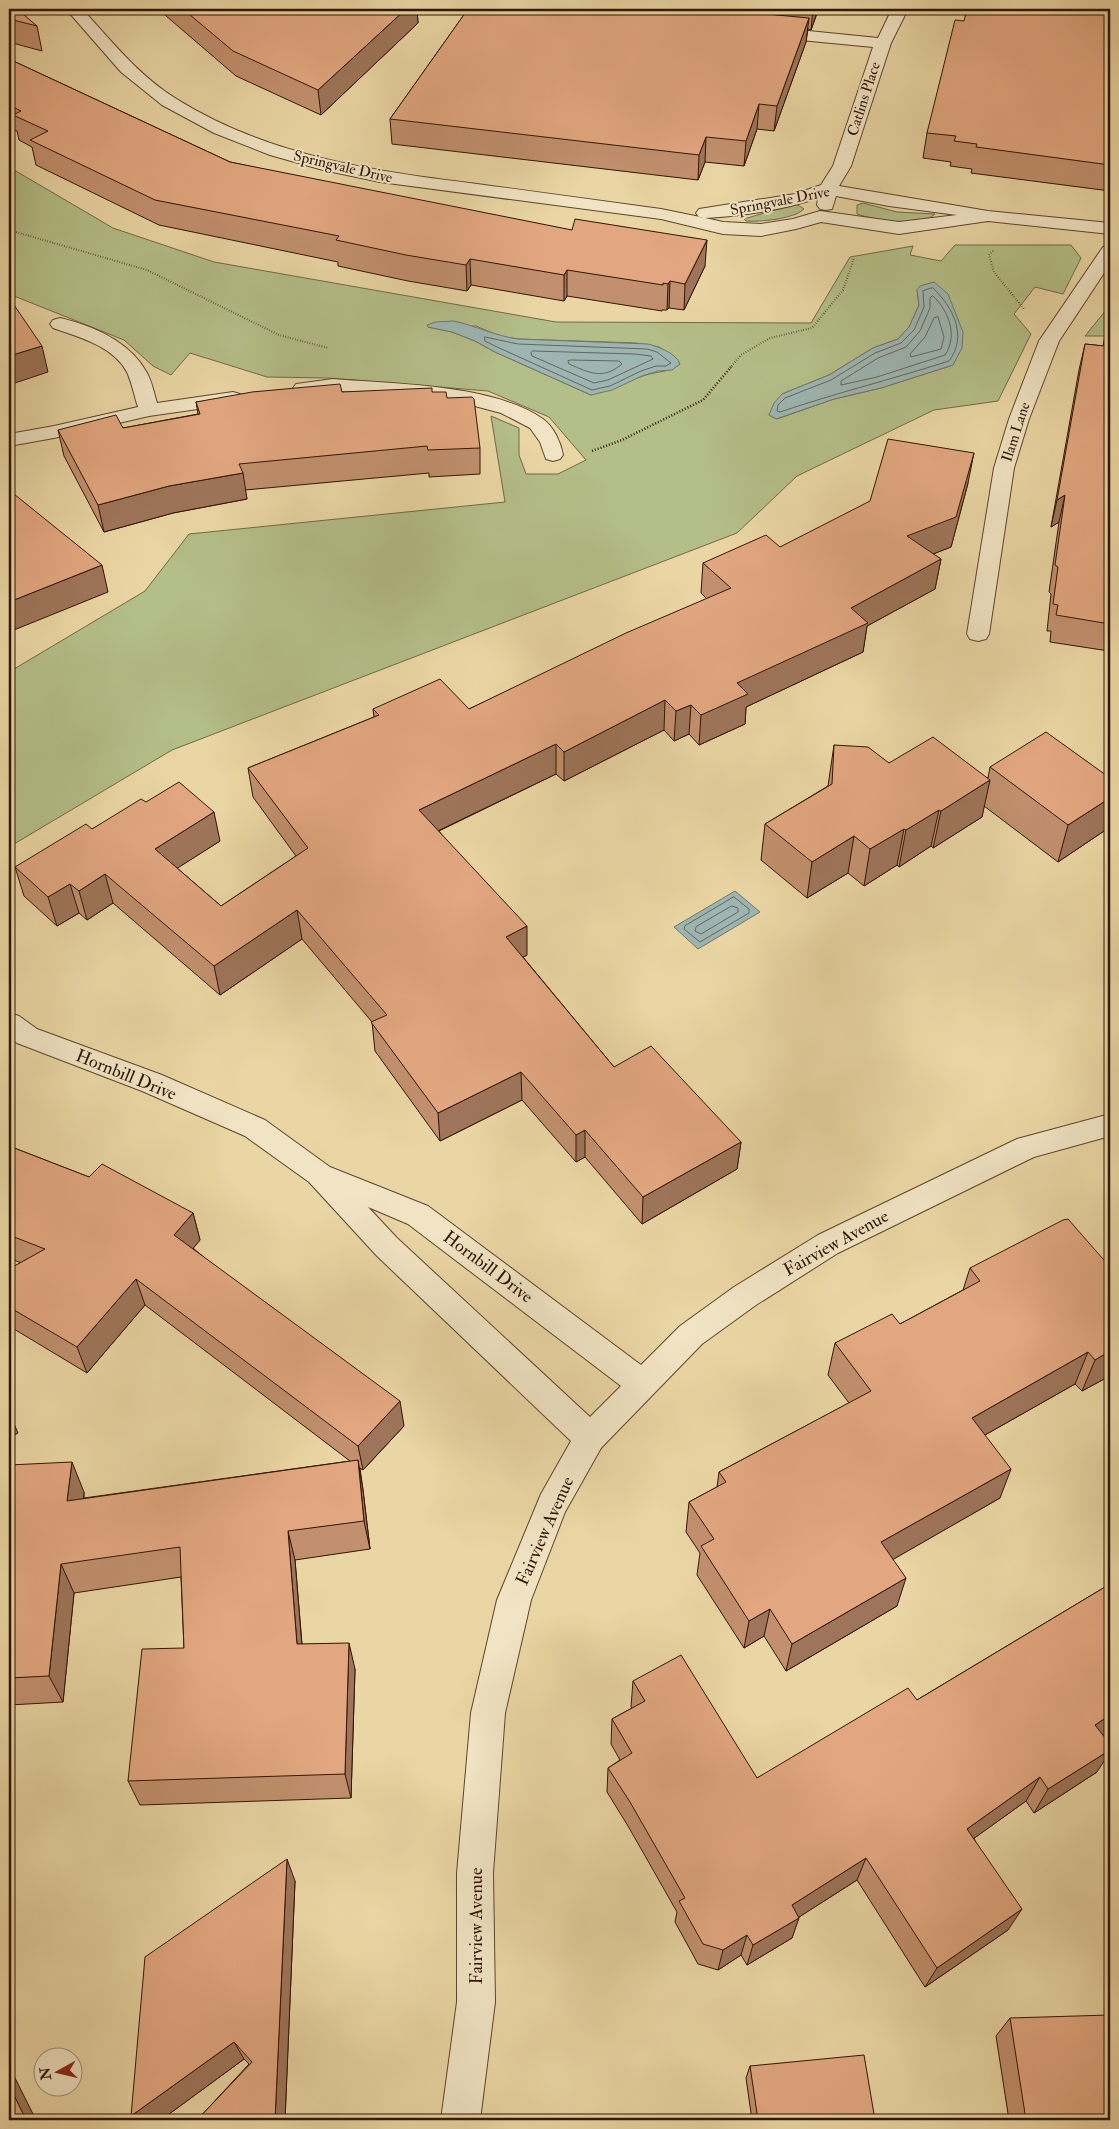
<svg xmlns="http://www.w3.org/2000/svg" width="1119" height="2129" viewBox="0 0 1119 2129" font-family="'IM FELL Double Pica',serif">
<style>
.green{fill:#b4be88;stroke:#726a46;fill-rule:evenodd}
.water{fill:#9db6b2;stroke:#71766c}
.lines{fill:none;stroke-linecap:round;stroke-linejoin:round}
.shore{stroke:#66665b;stroke-width:1}
.minor-casing{stroke:#5e452c;stroke-width:2}
.path-far1{stroke:#301504;stroke-width:2;stroke-dasharray:0.5 2;stroke-linecap:butt}
.path{stroke:#301504;stroke-width:2.5;stroke-dasharray:1 2;stroke-linecap:butt}
.minor{fill:#f1e4c4;fill-rule:evenodd}
.wall{fill:#c2906e;stroke:#301504}
.shaded-wall{fill:#9e755a;stroke:#301504}
.building{fill:#e2a780;stroke:#301504}
.labels{text-anchor:middle;dominant-baseline:central;stroke-width:4;stroke-linejoin:round;paint-order:stroke}
.far-street-label{font-size:15px;fill:#301504;stroke:#f1e4c4}
.street-label{font-size:18px;fill:#301504;stroke:#f1e4c4}
</style>
<rect width="100%" height="100%" fill="#ead6a4"/>
<filter id="stains"><feTurbulence type="fractalNoise" baseFrequency=".004" numOctaves="4"/><feColorMatrix values="0 0 0 0 .2 0 0 0 0 .09 0 0 0 0 .02 0 0 0 .5 -.17"/></filter>
<radialGradient id="worn" r=".72"><stop offset=".6" stop-color="#630" stop-opacity="0"/><stop offset="1" stop-color="#630" stop-opacity=".3"/></radialGradient>
<g class="green">
<path d="M9 167 113 228 214 262 556 322 811 323 850 257 913 246 910 255 941 261 955 245H1071L1081 258 1063 294 1035 287 1014 314 1031 334 998 401 934 410 797 476 737 533 172 750 9 847V672L145 591 189 534 505 502 491 416 519 428V455L526 474H558L586 460 549 417 488 391 328 378 267 377 190 353 171 375 153 366 124 340 9 294ZM917 290 953 365 881 388 834 399 777 419 769 415 782 394 829 375 873 348 898 339 909 327 919 305ZM476 326 499 336 518 339 636 343 659 347 676 358 680 364C669 373 656 371 643 376 626 381 609 388 591 395L495 352 475 341 452 332 428 327Z"/>
<path d="M863 203 897 212 935 214C920 229 874 220 857 214V205Z"/>
<path d="M791 205H798L804 209C794 219 760 222 746 221L744 219Z"/>
<polygon points="1110,305 1110,336 1085,336"/>
</g>
<g class="water">
<polygon points="934,282 948,294 963,332 962,348 953,365 881,388 834,399 776,419 769,415 774,403 782,394 829,375 873,348 898,339 909,327 919,305 917,290 920,286"/>
<path d="M454 321C476 326 496 336 518 339L648 344C659 347 676 353 680 364L672 370 658 371 642 376 612 390 591 395 495 352 475 341 452 332 428 327 427 325 435 322Z"/>
<polygon points="735,891 760,912 698,949 674,927"/>
</g>
<g class="lines">
<g class="shore">
<path d="M933 288C953 307 968 336 949 361 893 379 836 393 780 412L777 411 778 405 785 398 831 380 875 353 901 343 914 330 924 307 923 291Z"/>
<path d="M933 296C949 311 958 336 945 355L877 377 841 385V381L878 358 906 347 920 331 930 308V298Z"/>
<polygon points="938,317 944,337 941,349 911,357 910,354 925,337 934,318"/>
<polygon points="485,337 518,344 647,349 657,352 671,363 666,366 656,366 641,371 610,386 592,390 497,347 485,341"/>
<polygon points="533,351 635,354 651,356 653,359 608,380 594,383 532,356 531,353"/>
<path d="M571 360 619 361 622 364C603 380 590 373 569 364L568 361Z"/>
<polygon points="734,897 749,909 749,913 700,942 684,929 685,926"/>
<polygon points="732,906 738,908 738,912 701,934 695,931 696,927"/>
</g>
<g class="minor-casing">
<g id="minor">
<path d="M66 9H82C111 40 138 75 175 98 267 156 372 171 477 184 539 192 600 201 661 209L705 218 699 217 696 213 699 209 795 194 821 185 833 166 873 47 769 37 763 35 761 32 763 29 769 27 878 38 892 9H908L891 43 851 166 839 186 988 211 1110 223V234L988 221 899 234 821 222 796 229 761 236 723 234 661 219 380 182 323 170 270 155 214 133 162 105 121 72ZM836 196 889 206 957 215 899 222 820 211 793 219 761 224 723 222 705 218C742 216 783 210 818 198L817 205 820 209 826 210 832 209Z"/>
<polygon points="1110,245 1110,264 1059,341 1029,419 1014,468 989,634 986,639 978,641 970,639 967,634 994,468 1009,419 1039,341 1103,247"/>
<path d="M60 318C93 326 130 341 147 373 152 382 154 393 157 403L233 392 240 394 243 398 240 402 233 404 149 416 54 438 9 446V434L54 426 138 407C134 395 132 383 127 372 113 346 79 337 53 328L50 324 53 320Z"/>
<path d="M333 379C393 384 493 384 543 419 554 427 561 443 563 455L560 459 553 461 546 459 540 442 530 428 501 413 456 401 333 391 303 394 296 392 293 388 296 384Z"/>
<path d="M9 1013 19 1016 37 1029 162 1075 265 1120 330 1167 428 1206 641 1365 680 1326 734 1287 818 1235 1017 1139 1110 1114V1136L1034 1157 838 1253 756 1305 702 1344 601 1448 565 1512 531 1600 505 1713 493 1873 495 2002 480 2120H441L457 2002V1873L471 1713 497 1600 541 1494 571 1441 377 1256 309 1182 245 1136 142 1091 17 1043 9 1037ZM368 1207 408 1224 621 1386 590 1417 397 1238Z"/>
</g>
</g>
<g class="path-far1">
<polyline points="9,230 147,270 279,335 328,348"/>
<polyline points="993,251 989,255 994,272 1024,309"/>
<polyline points="730,368 741,355 770,338 812,328 843,290 854,258"/>
</g>
<polyline class="path" points="592,451 622,440 703,400 731,367"/>
<use href="#minor" class="minor"/>
</g>
<g class="wall">
<polygon points="9,9 37,26 42,51 9,42"/>
<polygon points="158,9 417,9 418,23 321,115 236,76"/>
<polygon points="468,9 836,9 834,13 818,11 811,30 808,29 806,42 774,131 757,129 744,166 705,162 698,180 392,144 390,119"/>
<polygon points="1110,9 1110,191 971,173 972,169 950,166 951,162 923,158 927,133 964,21"/>
<polygon points="9,59 230,162 705,266 684,310 669,308 667,310 662,310 662,311 567,296 564,301 471,285 467,291 408,281 338,266 338,262 159,225 36,165 32,147 19,140 17,131 9,128"/>
<polygon points="1106,330 1110,331 1110,648 1109,651 1050,642 1051,631 1047,631 1051,594 1049,592 1059,522 1051,527 1079,370 1085,344 1103,346"/>
<polygon points="342,392 432,392 447,398 480,448 480,474 429,477 429,473 245,490 247,499 173,513 104,532 64,456 58,430 123,428 198,414 196,402"/>
<polygon points="968,483 951,547 933,554 941,559 935,589 867,626 863,652 746,707 745,724 699,745 689,734 674,741 664,730 564,781 556,774 439,831 527,955 523,957 614,1067 741,1142 737,1169 642,1224 585,1157 576,1162 522,1100 440,1141 375,1051 372,1022 302,939 220,995 113,903 87,920 79,913 57,926 24,896 15,867 146,802 220,841 177,868 221,906 296,856 253,797 248,768 374,717 373,709 469,709 707,599 701,593 703,563 780,547"/>
<polygon points="834,745 889,763 988,778 990,767 1110,778 1110,827 1058,862 984,806 982,817 933,848 931,846 899,867 897,865 864,886 848,873 807,898 761,860 765,824 828,786"/>
<polygon points="9,1146 89,1177 193,1213 200,1240 193,1248 404,1426 363,1470 360,1468 363,1490 370,1549 295,1560 302,1644 355,1669 351,1798 140,1805 128,1781 184,1648 181,1577 74,1593 63,1702 9,1705 9,1465 84,1492 84,1498 350,1461 145,1305 87,1373 9,1326 9,1269 21,1263 9,1258"/>
<polygon points="1110,1267 1110,1383 1106,1378 1082,1391 1075,1384 985,1435 1000,1498 893,1559 897,1606 786,1671 764,1636 744,1648 697,1575 700,1553 686,1532 689,1502 717,1487 719,1472 849,1403 828,1375 835,1343 900,1324 963,1290 970,1268"/>
<polygon points="1110,1584 1110,1731 1103,1735 1097,1772 1034,1813 1026,1801 974,1838 1008,1930 925,1987 857,1880 799,1917 792,1938 747,1965 741,1955 718,1970 698,1964 675,1922 677,1912 628,1826 607,1792 608,1768 620,1760 611,1744 612,1719 632,1708 631,1707 633,1681 757,1778 917,1700"/>
<polygon points="295,1881 285,2120 197,2120 249,2064 244,2059 161,2120 135,2120 131,2116"/>
<polygon points="1010,2018 1110,2120 1009,2120 996,2036"/>
<polygon points="750,2066 875,2120 752,2120 746,2078"/>
</g>
<g class="shaded-wall">
<polygon points="406,9 417,9 418,23 321,115 318,90"/>
<polygon points="813,9 818,9 811,30"/>
<polygon points="809,18 806,42 774,131 777,106"/>
<polygon points="759,104 757,129 744,166 746,141"/>
<polygon points="706,137 705,162 698,180 699,155"/>
<polygon points="707,240 705,266 684,310 685,284"/>
<polygon points="470,259 471,285 467,291 466,265"/>
<polygon points="567,270 567,296 564,301 564,275"/>
<polygon points="670,281 669,308 667,310 668,284"/>
<polygon points="42,346 48,372 9,385 9,356"/>
<polygon points="974,453 968,483 951,547 902,566 907,536"/>
<polygon points="243,473 247,499 173,513 104,532 98,505 169,486"/>
<polygon points="1065,495 1059,522 1051,527 1057,500"/>
<polygon points="941,559 935,589 867,626 863,652 746,707 745,724 699,745 701,715 737,683 851,608"/>
<polygon points="102,565 108,592 9,632 9,602"/>
<polygon points="665,700 664,730 564,781 564,752"/>
<polygon points="691,705 689,734 674,741 676,711"/>
<polygon points="556,744 556,774 421,839 419,810"/>
<polygon points="990,780 982,817 933,848 941,811"/>
<polygon points="1110,798 1110,827 1058,862 1068,825"/>
<polygon points="939,810 931,846 899,867 906,830"/>
<polygon points="214,812 220,841 162,878 155,849"/>
<polygon points="904,829 897,865 864,886 870,849"/>
<polygon points="854,836 848,873 807,898 812,862"/>
<polygon points="105,874 113,903 87,920 79,891"/>
<polygon points="70,884 79,913 57,926 48,897"/>
<polygon points="297,910 302,939 220,995 214,966"/>
<polygon points="527,926 527,955 507,966 506,937"/>
<polygon points="521,1072 522,1100 440,1141 438,1113"/>
<polygon points="585,1130 585,1157 576,1162 576,1135"/>
<polygon points="741,1142 737,1169 642,1224 643,1197"/>
<polygon points="193,1213 200,1240 182,1262 174,1235"/>
<polygon points="136,1279 145,1305 87,1373 77,1347"/>
<polygon points="1110,1351 1110,1367 1106,1378 1082,1391 1095,1360"/>
<polygon points="1088,1352 1075,1384 962,1448 972,1418"/>
<polygon points="400,1401 404,1426 363,1470 358,1446"/>
<polygon points="9,1412 18,1433 9,1438"/>
<polygon points="358,1460 363,1490 370,1549 364,1521"/>
<polygon points="72,1462 84,1492 81,1530 67,1501"/>
<polygon points="1011,1469 1000,1498 873,1571 881,1542"/>
<polygon points="288,1531 295,1560 304,1671 297,1644"/>
<polygon points="61,1564 74,1593 63,1702 49,1676"/>
<polygon points="906,1578 897,1606 786,1671 792,1644"/>
<polygon points="770,1609 764,1636 744,1648 749,1621"/>
<polygon points="349,1643 355,1669 351,1798 345,1774"/>
<polygon points="1110,1715 1110,1731 1080,1750 1095,1725"/>
<polygon points="1110,1750 1110,1752 1097,1772 1034,1813 1048,1789"/>
<polygon points="1040,1777 1026,1801 955,1852 967,1829"/>
<polygon points="866,1858 857,1880 785,1926 792,1905"/>
<polygon points="287,1859 295,1881 285,2120 275,2120"/>
<polygon points="1022,1909 1008,1930 925,1987 937,1968"/>
<polygon points="799,1918 792,1938 747,1965 753,1945"/>
<polygon points="747,1935 741,1955 718,1970 723,1950"/>
<polygon points="234,2042 244,2059 161,2120 135,2120 131,2116"/>
<polygon points="9,2072 14,2076 36,2120 26,2120 9,2085"/>
</g>
<g class="building">
<polygon points="9,9 17,9 37,26 9,19"/>
<polygon points="183,9 406,9 318,90 233,51"/>
<polygon points="468,9 713,9 809,18 777,106 759,104 746,141 706,137 699,155 390,119"/>
<polygon points="967,9 1110,9 1110,165 976,147 977,144 954,141 956,136 927,133 955,20 964,21"/>
<polygon points="9,59 230,162 572,230 575,219 707,240 685,284 670,281 668,284 663,283 663,285 567,270 564,275 470,259 466,265 406,255 336,240 339,236 155,200 30,140 48,131 13,115 21,111 9,105"/>
<polygon points="9,303 14,305 42,346 9,356"/>
<polygon points="1106,330 1110,331 1110,624 1056,615 1058,605 1053,604 1058,567 1055,565 1065,495 1057,500 1085,344 1105,346"/>
<polygon points="340,384 342,392 432,388 432,392 446,392 447,398 472,397 474,399 480,448 428,450 427,446 239,464 243,473 169,486 98,505 58,430 116,415 123,428 200,414 196,402 252,392"/>
<polygon points="888,439 974,453 956,517 907,536 941,559 851,608 868,623 737,683 748,694 701,715 691,705 676,711 665,700 564,752 556,744 419,810 527,926 506,937 614,1067 651,1046 741,1142 643,1197 585,1130 576,1135 521,1072 438,1113 371,1022 387,1015 297,910 214,966 105,874 79,891 70,884 48,897 15,867 86,824 92,829 141,799 146,802 179,782 214,812 155,849 221,906 308,848 248,768 379,715 373,709 440,679 469,709 626,633 731,588 703,563 766,535 780,547 870,501"/>
<polygon points="9,490 102,565 9,602"/>
<polygon points="1046,732 1110,778 1110,798 1068,825 990,767"/>
<polygon points="933,737 990,780 941,811 939,810 906,830 904,829 870,849 854,836 812,862 765,824 832,784 834,745 868,747 889,763"/>
<polygon points="9,1146 89,1177 102,1164 193,1213 174,1235 400,1401 358,1446 136,1279 77,1347 9,1307 9,1269 45,1249 9,1235"/>
<polygon points="1068,1219 1110,1267 1110,1351 1095,1360 1088,1352 972,1418 1011,1469 881,1542 906,1578 792,1644 770,1609 749,1621 701,1546 714,1539 689,1502 726,1482 719,1472 871,1391 835,1343 892,1314 900,1324 980,1281 970,1268 1063,1220"/>
<polygon points="358,1460 364,1521 288,1531 297,1644 349,1643 345,1774 128,1781 142,1649 184,1648 180,1547 61,1564 49,1676 9,1678 9,1465 72,1462 67,1501"/>
<polygon points="1110,1584 1110,1715 1095,1725 1110,1744 1110,1750 1048,1789 1040,1777 967,1829 1022,1909 937,1968 866,1858 792,1905 799,1918 753,1945 747,1935 723,1950 703,1944 679,1901 685,1898 630,1802 608,1768 632,1753 612,1719 645,1701 633,1681 681,1655 757,1778 908,1688 917,1700"/>
<polygon points="287,1859 275,2120 197,2120 252,2062 234,2042 131,2116 145,1957"/>
<polygon points="1110,2015 1110,2120 1026,2120 1010,2018"/>
<polygon points="864,2055 875,2120 758,2120 750,2066"/>
<polygon points="9,2085 26,2120 9,2120"/>
</g>
<g class="labels">
<g class="far-street-label">
<text transform="translate(864 99) rotate(-72)">Catlins Place</text>
<text transform="translate(343 167) rotate(13)">Springvale Drive</text>
<text transform="translate(780 201) rotate(-11)">Springvale Drive</text>
<text transform="translate(1016 432) rotate(-72)">Ilam Lane</text>
</g>
<g class="street-label">
<text transform="translate(126 1075) rotate(22)">Hornbill Drive</text>
<text transform="translate(836 1243) rotate(-29)">Fairview Avenue</text>
<text transform="translate(488 1267) rotate(37)">Hornbill Drive</text>
<text transform="translate(545 1531) rotate(-66)">Fairview Avenue</text>
<text transform="translate(476 1926) rotate(-90)">Fairview Avenue</text>
</g>
</g>
<rect width="1119" height="2129" fill="none" stroke="#ead6a4" stroke-width="30"/>
<rect x="10" y="10" width="1099" height="2109" fill="none" stroke="#301504" stroke-width="2.5"/>
<rect x="15" y="15" width="1089" height="2099" fill="none" stroke="#301504"/>
<g transform="translate(58 2072) rotate(262)"><circle r="24" fill="#f1e4c4" stroke="#a49177"/>
<path d="M0-4L9 19L0 12L-9 19Z" fill="#8f2418"/>
<text y="-8" font-size="14" font-weight="bold" text-anchor="middle" fill="#301504">N</text>
</g>
<rect width="100%" height="100%" filter="url(#stains)"/>
<rect width="100%" height="100%" fill="url(#worn)"/>
</svg>
